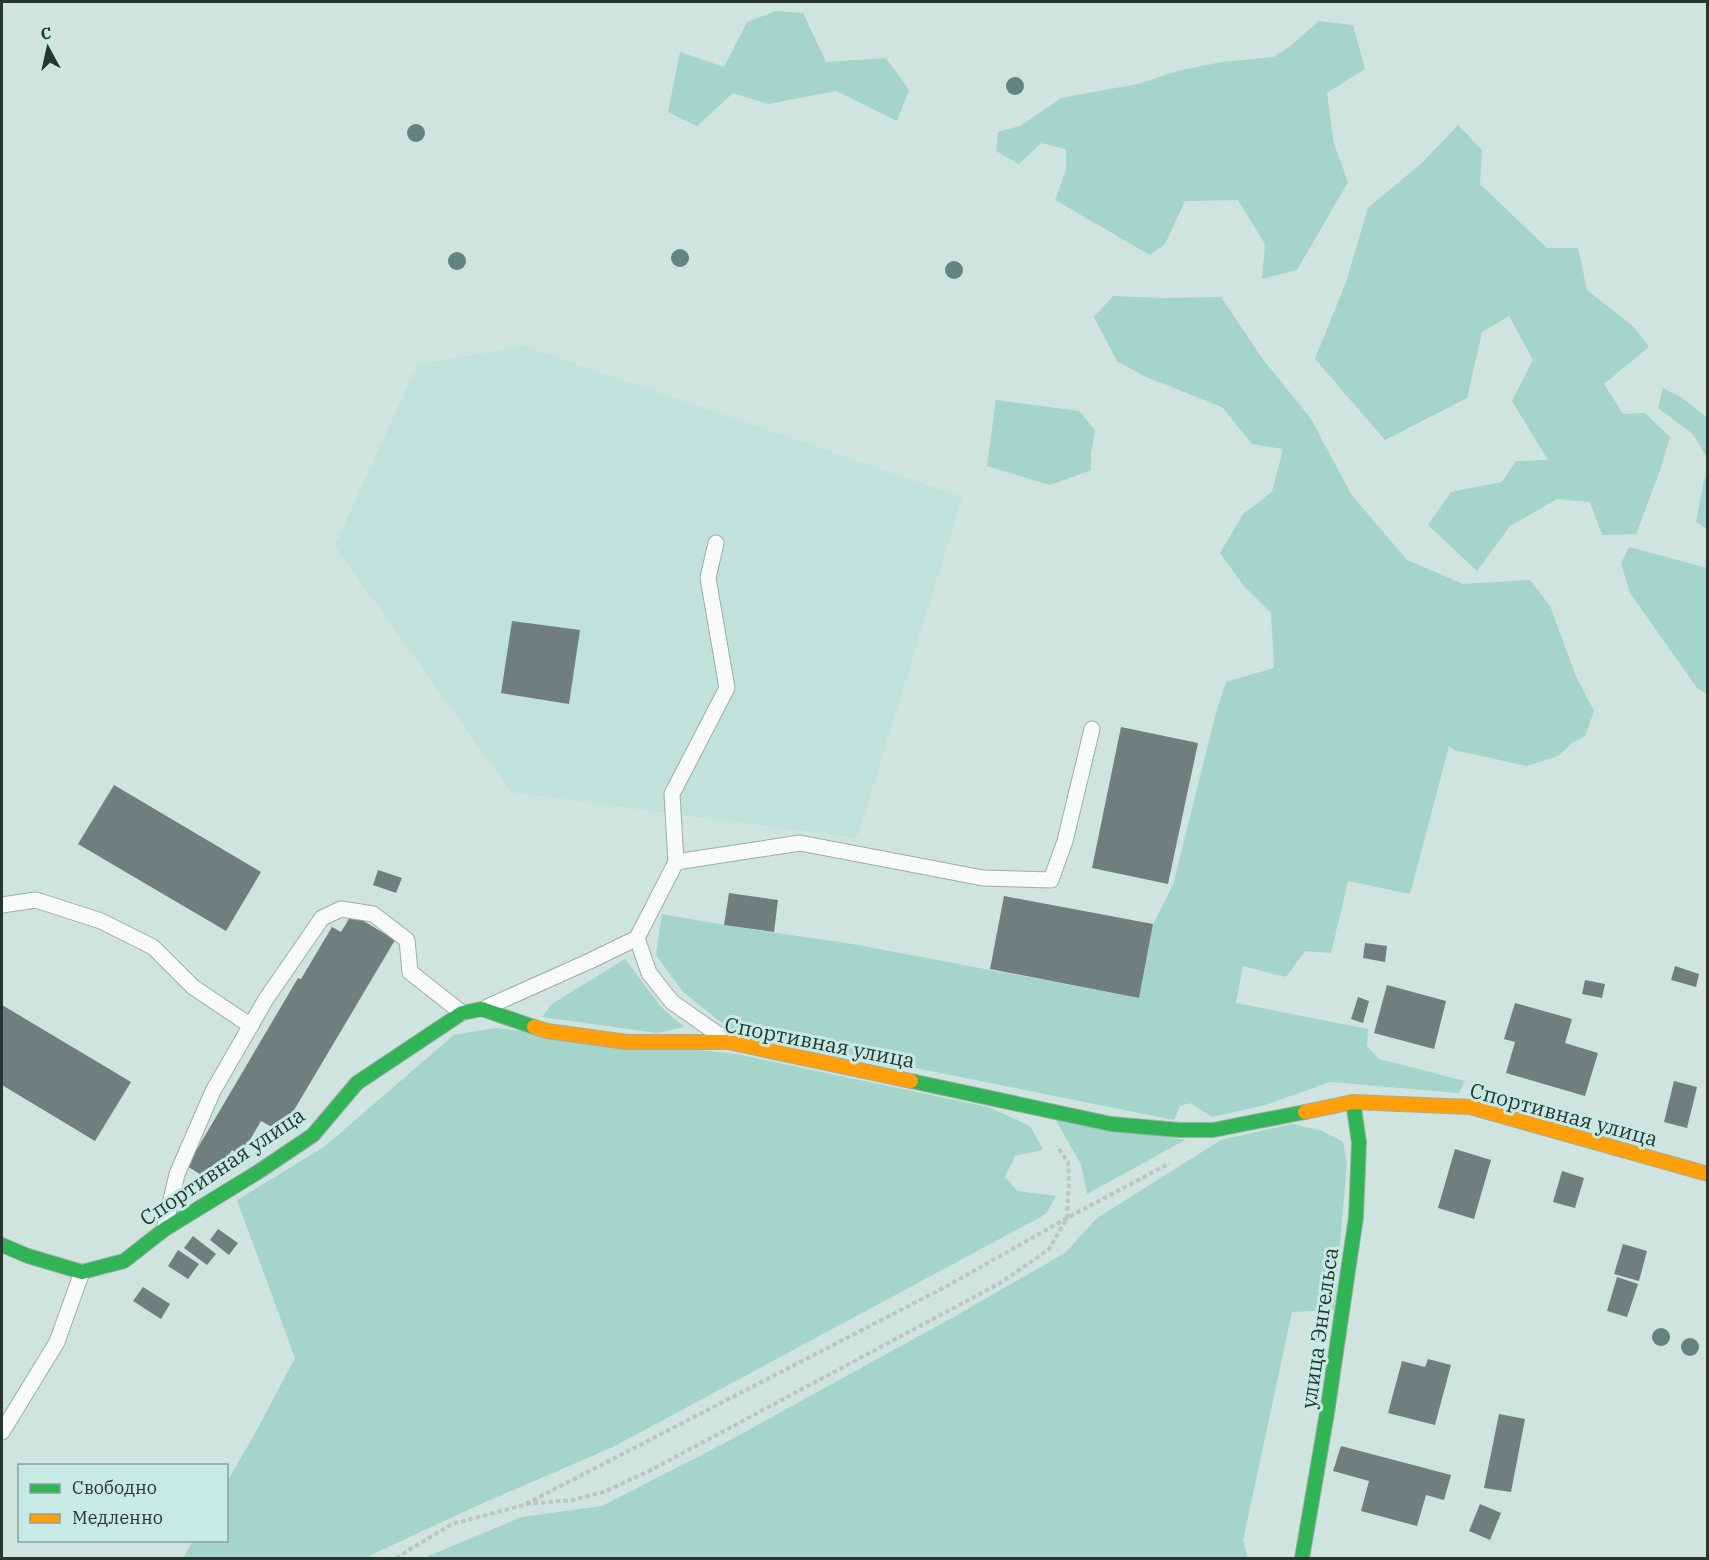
<svg xmlns="http://www.w3.org/2000/svg" width="1709" height="1560" viewBox="0 0 1709 1560" font-family="'IBM Plex Serif',serif">
<style>
.built{fill:#c0e2db}
.green{fill:#a4d4ca}
.building{fill:#707f7d}
.lines{fill:none;stroke-linecap:round;stroke-linejoin:round}
.lane-casing{stroke:#9eadaa;stroke-width:17}
.fast-casing{stroke:#9eadaa;stroke-width:16}
.slow-casing{stroke:#9eadaa;stroke-width:16}
.path{stroke:#bdc4c2;stroke-width:4;stroke-dasharray:4.5 3;stroke-linecap:butt}
.lane{stroke:#f8fbfa;stroke-width:15}
.fast{stroke:#30b455;stroke-width:14}
.slow{stroke:#ff9f0a;stroke-width:14}
.tree{fill:#63837e}
.labels{text-anchor:middle;dominant-baseline:central;stroke-width:6;stroke-linejoin:round;paint-order:stroke}
.street-label{font-size:21px;fill:#263532;stroke:#c7ebe4}
</style>
<rect width="100%" height="100%" fill="#cfe3df"/>
<polygon class="built" points="524,346 962,497 857,838 511,792 335,546 417,365"/>
<g class="green">
<polygon points="776,11 803,13 826,62 886,58 909,90 897,121 836,91 768,104 733,93 697,126 668,112 680,52 724,67 747,22"/>
<polygon points="1319,21 1353,25 1365,69 1327,93 1334,144 1348,182 1297,270 1262,279 1265,244 1238,200 1185,201 1165,244 1150,255 1055,200 1066,170 1066,149 1041,143 1019,164 996,151 998,132 1020,126 1061,98 1138,84 1177,71 1222,62 1274,57 1288,48"/>
<polygon points="1458,125 1482,150 1480,184 1547,248 1578,248 1587,290 1634,327 1649,347 1604,384 1623,414 1645,413 1670,437 1660,470 1636,534 1602,535 1590,502 1557,499 1510,526 1477,571 1428,525 1451,492 1502,482 1516,461 1548,460 1512,401 1533,360 1509,316 1482,332 1467,398 1385,440 1315,359 1346,282 1368,208 1423,162"/>
<polygon points="1113,296 1161,298 1221,297 1262,358 1311,419 1351,494 1407,560 1463,584 1530,580 1550,606 1576,676 1594,711 1585,736 1572,743 1558,756 1527,766 1454,750 1449,746 1410,894 1348,881 1331,953 1305,951 1286,977 1243,966 1236,1003 1368,1029 1367,1046 1379,1059 1465,1081 1459,1093 1330,1082 1265,1105 1212,1117 1190,1103 1180,1106 1174,1120 732,1031 683,992 656,955 662,914 724,925 852,944 1139,998 1153,924 1173,885 1216,713 1226,682 1274,668 1271,613 1244,586 1220,553 1243,514 1272,492 1283,449 1252,444 1222,407 1146,377 1117,361 1094,317"/>
<polygon points="1663,388 1681,397 1707,418 1707,458 1693,434 1658,408"/>
<polygon points="996,400 1079,411 1095,430 1091,454 1091,470 1050,485 987,466"/>
<polygon points="1707,477 1707,529 1696,522 1704,480"/>
<polygon points="1629,547 1707,568 1707,694 1697,688 1630,593 1621,563"/>
<polygon points="625,959 661,1007 684,1027 657,1033 542,1017 552,1004"/>
<polygon points="495,1028 736,1054 988,1107 1030,1126 1043,1150 1015,1156 1005,1177 1017,1191 1056,1196 1046,1214 613,1447 483,1503 371,1555 368,1558 183,1558 193,1541 226,1540 227,1482 258,1428 295,1358 237,1200 324,1147 454,1035"/>
<polygon points="1055,1119 1185,1140 1087,1194 1081,1164"/>
<polygon points="1292,1124 1322,1131 1343,1142 1347,1163 1334,1310 1292,1312 1243,1540 1248,1558 425,1558 431,1555 522,1517 602,1506 723,1444 952,1318 1065,1253 1097,1218 1221,1140"/>
</g>
<g class="building">
<polygon points="512,621 580,630 569,704 501,693"/>
<polygon points="1121,727 1198,743 1168,884 1092,868"/>
<polygon points="114,785 261,872 226,931 78,844"/>
<polygon points="378,870 402,878 396,893 373,885"/>
<polygon points="729,893 778,900 774,932 724,925"/>
<polygon points="1004,896 1153,924 1139,998 990,969"/>
<polygon points="352,914 395,940 281,1132 261,1121 241,1155 232,1150 221,1168 214,1164 206,1178 187,1166 298,978 301,979 332,927 341,932"/>
<polygon points="1365,943 1387,946 1385,962 1363,958"/>
<polygon points="1675,966 1699,974 1696,987 1671,980"/>
<polygon points="1585,980 1605,984 1602,998 1582,994"/>
<polygon points="1387,985 1446,1001 1434,1049 1374,1033"/>
<polygon points="1358,997 1369,1001 1363,1023 1351,1019"/>
<polygon points="1515,1003 1572,1019 1565,1043 1598,1053 1585,1096 1506,1073 1515,1042 1504,1039"/>
<polygon points="2,1005 131,1082 95,1141 2,1085"/>
<polygon points="1674,1081 1697,1087 1687,1128 1664,1122"/>
<polygon points="1455,1149 1491,1160 1474,1219 1438,1208"/>
<polygon points="1562,1171 1584,1178 1575,1208 1553,1202"/>
<polygon points="218,1229 238,1243 229,1255 210,1240"/>
<polygon points="193,1236 216,1254 207,1265 184,1248"/>
<polygon points="1623,1244 1647,1251 1639,1281 1614,1274"/>
<polygon points="178,1250 199,1264 188,1279 168,1266"/>
<polygon points="1617,1277 1638,1284 1627,1317 1607,1311"/>
<polygon points="143,1287 170,1304 161,1319 133,1301"/>
<polygon points="1428,1359 1451,1365 1435,1425 1388,1413 1402,1361 1425,1367"/>
<polygon points="1499,1414 1525,1419 1511,1492 1484,1488"/>
<polygon points="1341,1446 1451,1475 1444,1500 1426,1495 1417,1526 1361,1511 1369,1481 1333,1471"/>
<polygon points="1480,1504 1501,1513 1490,1540 1469,1531"/>
</g>
<g class="lines">
<g class="lane-casing">
<g id="lane">
<polyline points="676,862 672,794 727,688 708,578 716,543"/>
<polyline points="2,905 36,900 101,921 153,947 193,987 251,1026"/>
<polyline points="637,938 649,973 672,1002 722,1037"/>
<polyline points="487,1007 592,960 637,938 676,862 800,843 983,878 1051,880 1065,841 1092,729"/>
<polyline points="165,1226 177,1174 213,1091 266,999 322,918 341,909 373,914 407,940 410,972 462,1013"/>
<polyline points="2,1432 57,1342 82,1272"/>
</g>
</g>
<g class="fast-casing">
<g id="fast">
<polyline points="911,1081 1111,1124 1179,1130 1213,1130 1305,1112"/>
<polyline points="2,1245 28,1256 82,1272 124,1261 165,1229 258,1172 313,1135 357,1083 462,1013 482,1009 534,1027"/>
<polyline points="1302,1558 1327,1413 1356,1217 1359,1142 1353,1102"/>
</g>
</g>
<g class="slow-casing">
<g id="slow">
<polyline points="534,1027 547,1031 627,1042 728,1042 911,1081"/>
<polyline points="1305,1112 1353,1102 1470,1107 1708,1174"/>
</g>
</g>
<g class="path">
<polyline points="526,1504 573,1500 604,1492 651,1470 1002,1282 1049,1249 1067,1218 1069,1179 1068,1162 1057,1146"/>
<polyline points="396,1558 452,1524 524,1505 949,1285 1067,1218 1170,1163"/>
</g>
<use href="#lane" class="lane"/>
<use href="#fast" class="fast"/>
<use href="#slow" class="slow"/>
</g>
<g class="tree">
<circle cx="1015" cy="86" r="9"/>
<circle cx="416" cy="133" r="9"/>
<circle cx="680" cy="258" r="9"/>
<circle cx="457" cy="261" r="9"/>
<circle cx="954" cy="270" r="9"/>
<circle cx="1661" cy="1337" r="9"/>
<circle cx="1690" cy="1347" r="9"/>
</g>
<g class="labels">
<g class="street-label">
<text transform="translate(820 1042) rotate(11)">Спортивная улица</text>
<text transform="translate(1564 1114) rotate(15)">Спортивная улица</text>
<text transform="translate(222 1166) rotate(-34)">Спортивная улица</text>
<text transform="translate(1319 1328) rotate(-82)">улица Энгельса</text>
</g>
</g>
<rect width="1709" height="1560" fill="none" stroke="#263532" stroke-width="6"/>
<rect x="18" y="1464" width="210" height="78" fill="#c7ebe4" stroke="#87a29d" stroke-width="1.5"/>
<rect x="30" y="1484" width="30" height="9" fill="#30b455" stroke="#87a29d" stroke-width="1.5"/>
<text x="72" y="1494" font-size="18" fill="#263532">Свободно</text>
<rect x="30" y="1514" width="30" height="9" fill="#ff9f0a" stroke="#87a29d" stroke-width="1.5"/>
<text x="72" y="1524" font-size="18" fill="#263532">Медленно</text>
<g transform="translate(48 48) rotate(352)" stroke="#c7ebe4" stroke-width="4.5" paint-order="stroke">
<path d="M0-4.5L10 22L0 15L-10 22Z" fill="#263532"/>
<text y="-9" font-size="16" font-weight="bold" text-anchor="middle" fill="#263532">С</text>
</g>
</svg>
